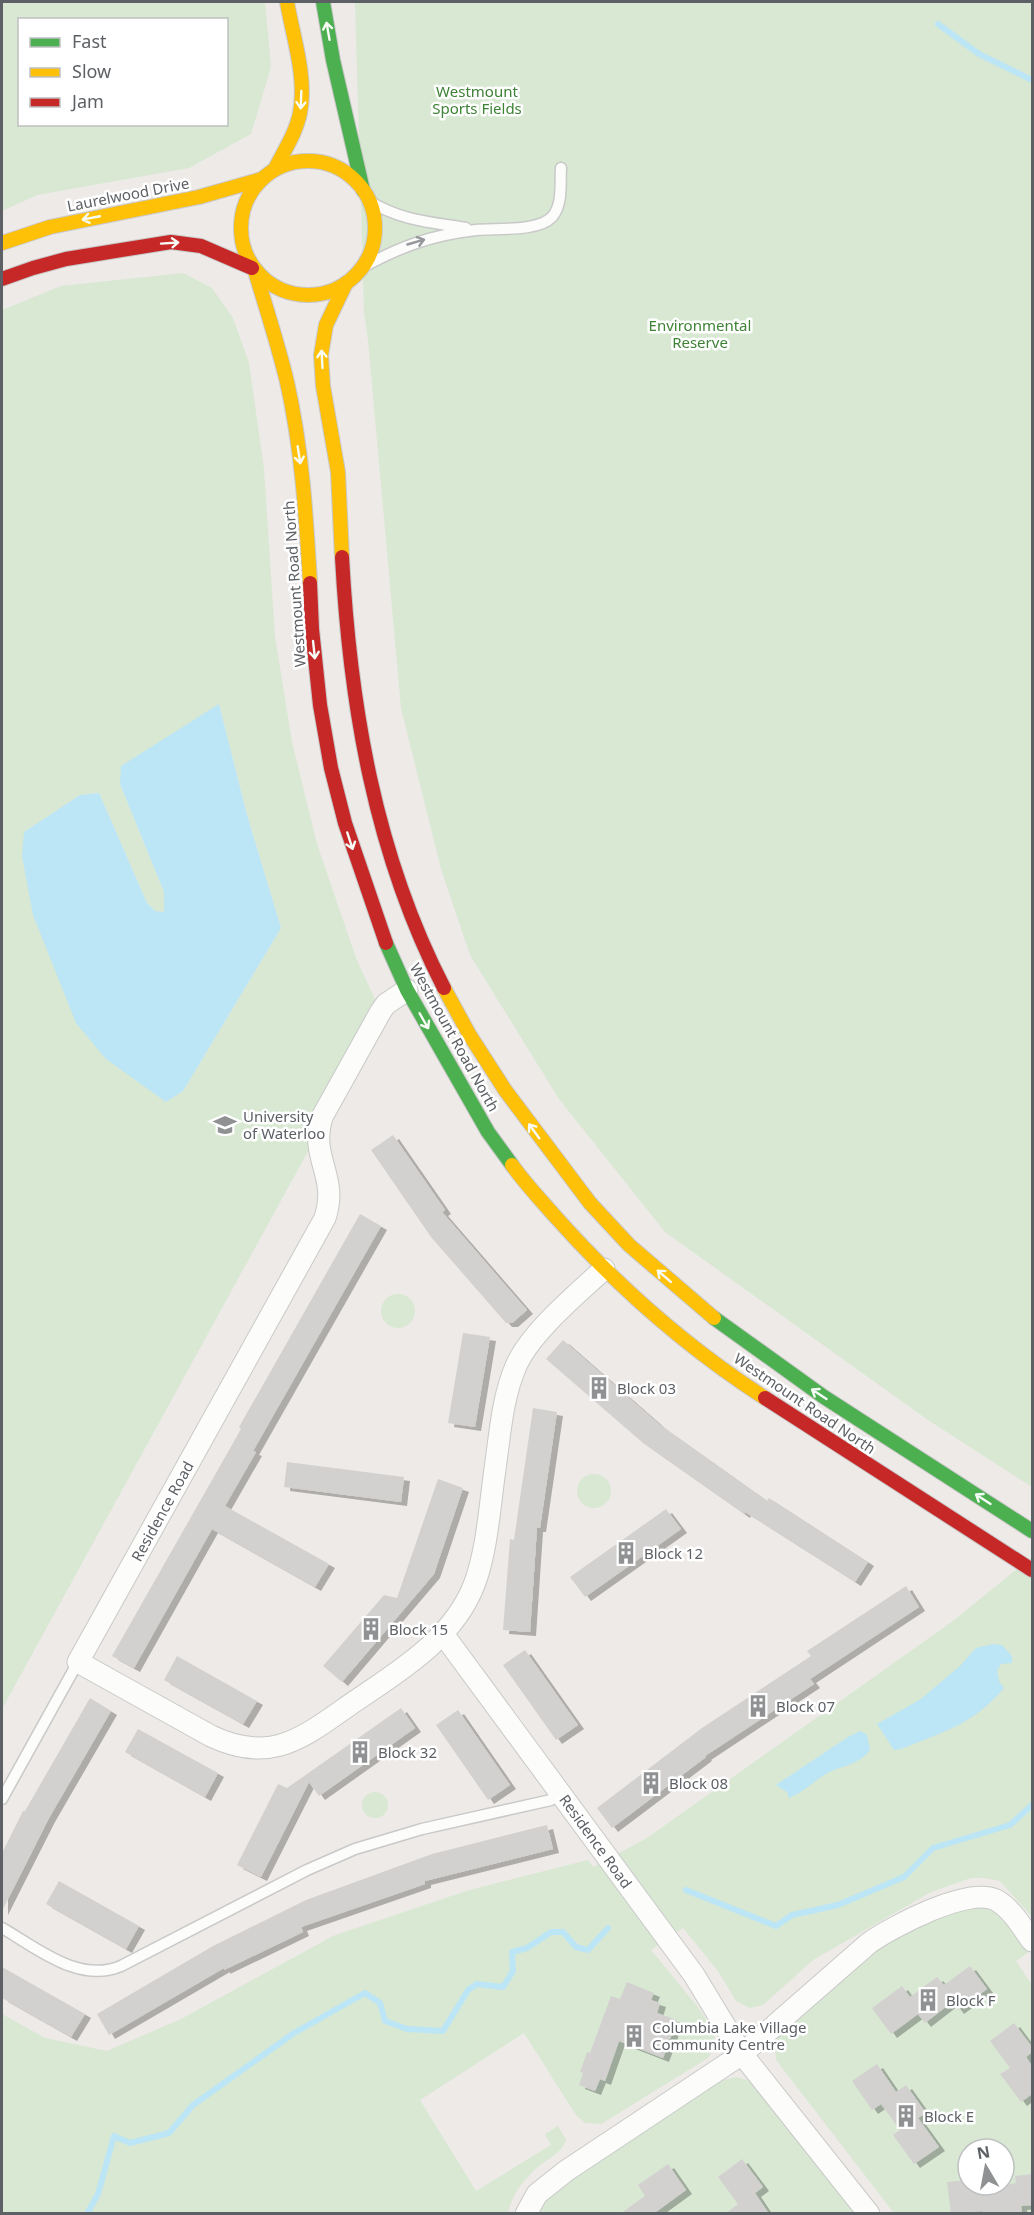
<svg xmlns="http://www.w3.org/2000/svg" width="1034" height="2215" viewBox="0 0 1034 2215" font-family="'Noto Sans',sans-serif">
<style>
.green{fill:#d8e8d3;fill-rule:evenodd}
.water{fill:#bce5f6}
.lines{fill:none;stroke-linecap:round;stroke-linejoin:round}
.stream{stroke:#bce5f6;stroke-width:6}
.building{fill:#d3d1d0;filter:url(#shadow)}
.lane-casing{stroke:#c9c9c9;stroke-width:13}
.street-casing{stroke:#c9c9c9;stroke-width:23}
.fast-casing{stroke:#c8c7c8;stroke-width:16}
.slow-casing{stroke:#c8c7c8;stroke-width:16}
.jam-casing{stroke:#c8c7c8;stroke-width:16}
.lane{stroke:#fcfcfb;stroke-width:10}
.street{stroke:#fcfcfb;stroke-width:21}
.fast{stroke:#4caf50;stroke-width:14}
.slow{stroke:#ffc107;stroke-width:14}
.jam{stroke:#c62828;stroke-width:14}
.oneway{stroke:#f6fbf6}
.oneway2{stroke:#95979a}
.labels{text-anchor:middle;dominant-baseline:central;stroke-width:5;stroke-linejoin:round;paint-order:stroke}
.park-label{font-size:15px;fill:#3e8236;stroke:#fff}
.street-label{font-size:15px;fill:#5d6165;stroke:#fff}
.poi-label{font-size:15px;fill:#5d6165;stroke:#fff;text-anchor:start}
</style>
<defs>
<filter id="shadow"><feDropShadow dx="6" dy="4" stdDeviation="0" flood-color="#0004"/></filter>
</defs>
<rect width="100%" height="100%" fill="#edeae7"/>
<g class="green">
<path d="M2 2H265L271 67 251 134 189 168 37 195 2 211ZM20 20H226V124H20Z"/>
<polygon points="355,2 1032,2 1032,1487 928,1420 665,1232 559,1099 470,955 441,869 401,708 368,340 364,312"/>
<path d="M183 273 212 288 233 318 249 363 264 469 275 637 292 742 317 844 356 958 377 1004 311 1117 312 1144 2 1709V310L61 286ZM219 704 247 815 281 928 183 1091 166 1102 24 832 80 795 99 793 147 903 155 911 164 912V892L120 784Z"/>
<circle cx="398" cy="1311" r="17"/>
<circle cx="594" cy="1491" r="17"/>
<path d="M1032 1557V1917L1000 1881 984 1878H971L931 1892 813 1960 763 2005 750 2008 736 2001 718 1971 683 1928 651 1950 697 2006 714 2031 715 2046 708 2058 601 2124 585 2123 576 2115 524 2033 420 2100 476 2191 551 2145 545 2134 558 2126 566 2140C562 2152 549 2158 539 2166 524 2179 512 2194 508 2213H2V2014L45 2038 107 2051 181 2019 333 1936 466 1891 588 1860 593 1867 647 1838 953 1621Z"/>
<circle cx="375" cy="1805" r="13"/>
<path d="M967 1904C1003 1906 1009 1925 1029 1952L1016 1961 1032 1985V2213H894L776 2060 775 2048 779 2033 889 1941ZM968 2149H1004V2185H968Z"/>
<polygon points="737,2077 750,2081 856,2213 537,2214 549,2194 718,2081"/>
</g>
<g class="water">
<polygon points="219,704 247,815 281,928 183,1091 166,1102 106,1059 76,1023 33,915 22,856 24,832 80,795 99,793 147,903 155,911 164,912 164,892 120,784 121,766"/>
<path d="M993 1644 1002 1645 1012 1656V1663L1001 1664 997 1671 999 1681 1004 1688C974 1724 943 1732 901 1749L894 1750 877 1724 921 1699 960 1666 976 1648Z"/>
<path d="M860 1731 867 1735 870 1750C861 1763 844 1766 829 1772 815 1780 804 1792 789 1798L787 1792 776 1785 848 1737Z"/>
</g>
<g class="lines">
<g class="stream">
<polyline points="938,24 979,54 1032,80"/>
<polyline points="686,1890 776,1926 792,1915 838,1905 904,1877 933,1848 1010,1825 1032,1805"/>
<polyline points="87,2214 98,2194 114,2136 130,2143 169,2133 193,2105 294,2033 365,1993 380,2003 385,2021 407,2029 443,2031 468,1990 477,1984 503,1987 513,1971 512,1952 527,1948 551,1932 563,1932 576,1947 588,1950 608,1928"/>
</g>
</g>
<g class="building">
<polygon points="393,1135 445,1210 442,1212 527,1310 512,1323 506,1323 431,1237 371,1150"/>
<polygon points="360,1214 381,1226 253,1451 256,1452 225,1506 329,1564 315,1587 212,1529 134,1668 112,1656 241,1429 239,1427"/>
<polygon points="463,1333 490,1337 475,1427 448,1423"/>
<polygon points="563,1340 660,1425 767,1501 769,1498 868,1562 855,1582 745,1512 744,1514 643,1443 546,1359"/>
<polygon points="533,1408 557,1412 540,1528 537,1528 530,1632 503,1630 510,1539 514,1540"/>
<polygon points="287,1462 404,1477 401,1502 284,1487"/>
<polygon points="438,1479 463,1488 434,1574 342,1682 323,1666 384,1595 397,1598"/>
<polygon points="666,1509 681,1529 585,1597 570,1577"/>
<polygon points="906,1586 919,1607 810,1679 814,1684 705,1756 706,1757 612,1828 597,1808 702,1728 811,1656 807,1651"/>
<polygon points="525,1650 578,1725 556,1740 503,1665"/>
<polygon points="177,1656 257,1701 243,1724 164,1680"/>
<polygon points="90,1698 111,1711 49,1818 2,1911 2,1853 23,1811 25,1811"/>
<polygon points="401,1708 415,1728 319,1796 309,1782 261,1877 237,1865 278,1784 287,1788"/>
<polygon points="458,1710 510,1785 488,1800 436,1725"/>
<polygon points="138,1729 218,1773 205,1797 125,1752"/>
<polygon points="547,1825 553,1849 425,1881 425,1884 301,1927 303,1932 224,1970 224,1968 109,2035 97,2014 213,1946 306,1900 432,1854"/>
<polygon points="59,1881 139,1926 126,1949 46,1904"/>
<polygon points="970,1966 987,1989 958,2010 952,2002 925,2023 918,2014 891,2034 872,2008 902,1986 910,1997 937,1977 944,1985"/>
<polygon points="2,1967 85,2014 71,2037 2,1998"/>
<polygon points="627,1982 654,1993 651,2000 660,2003 657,2013 677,2020 663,2058 619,2041 605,2081 600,2079 595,2091 579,2085 583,2073 580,2072 587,2052 590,2053 611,1996 620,1999"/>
<polygon points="1014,2023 1032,2047 1032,2052 1026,2057 1032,2066 1032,2094 1021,2102 1000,2074 1010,2068 990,2041"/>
<polygon points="877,2064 896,2092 906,2085 926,2113 918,2118 939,2147 914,2164 893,2135 900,2130 881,2104 872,2110 852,2081"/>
<polygon points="742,2159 763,2187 755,2193 769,2214 725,2214 738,2204 718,2177"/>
<polygon points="668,2164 686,2190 653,2214 620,2214 645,2196 638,2185"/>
<polygon points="1032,2174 1032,2205 1021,2206 1022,2214 982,2214 982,2211 951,2214 947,2182 968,2180 968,2185 1004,2185 1016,2183 1015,2176"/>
</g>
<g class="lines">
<g class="lane-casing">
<g id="lane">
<path d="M369 201C402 221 430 222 466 228"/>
<path d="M363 267C402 246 432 235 476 230 496 228 538 232 552 217 563 205 560 183 561 168"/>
<polyline points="2,1799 78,1662"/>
<path d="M2 1928C37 1948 79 1984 121 1966L307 1870 355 1849 422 1829 551 1800 561 1793"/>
</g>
</g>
<g class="street-casing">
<g id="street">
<path d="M407 990 386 1004 381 1011 322 1117C309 1158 339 1176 325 1218L78 1662 211 1736C266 1762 296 1743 341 1711 390 1676 451 1644 474 1585 487 1552 490 1504 495 1469 500 1435 502 1398 516 1366 530 1333 577 1294 604 1269"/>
<polyline points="443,1634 694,1975 742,2054 869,2214"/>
<path d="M526 2214 537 2194 566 2171 742 2054 869 1943C892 1927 968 1886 996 1900 1012 1909 1022 1927 1032 1941"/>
</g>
</g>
<g class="fast-casing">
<g id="fast">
<polyline points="323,2 333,60 363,190"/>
<polyline points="386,943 407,990 488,1132 512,1165"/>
<polyline points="714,1318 824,1397 1032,1531"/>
</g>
</g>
<g class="slow-casing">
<g id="slow">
<circle cx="308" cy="228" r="67"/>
<path d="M275 169C284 151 296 133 300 113 307 78 293 37 287 2"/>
<polyline points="2,243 50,227 199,197 262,179"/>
<path d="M255 271C266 308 278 344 287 382 302 448 306 515 310 583"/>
<polyline points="342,557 338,472 323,386 321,355 326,325 346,283"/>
<polyline points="444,988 469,1034 505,1090 590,1203 629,1245 714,1318"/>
<path d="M512 1165C524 1182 539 1198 553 1214 615 1284 686 1347 765 1398"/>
</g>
</g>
<g class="jam-casing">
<g id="jam">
<polyline points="2,279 33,268 66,259 171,242 201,246 252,268"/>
<path d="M342 557C350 706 375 854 444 988"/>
<polyline points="310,583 312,629 320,705 331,768 345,823 386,943"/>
<polyline points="765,1398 1032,1570"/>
</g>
</g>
<use href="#lane" class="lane"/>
<use href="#street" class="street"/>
<use href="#fast" class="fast"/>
<use href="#slow" class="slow"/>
<use href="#jam" class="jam"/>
</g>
<defs><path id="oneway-shaft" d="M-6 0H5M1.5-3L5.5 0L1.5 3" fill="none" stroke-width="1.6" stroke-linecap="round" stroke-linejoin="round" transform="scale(1.5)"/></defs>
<g class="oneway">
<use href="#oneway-shaft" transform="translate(328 31) rotate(-100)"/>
<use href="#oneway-shaft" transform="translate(301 100) rotate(92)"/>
<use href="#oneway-shaft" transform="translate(91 218) rotate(169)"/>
<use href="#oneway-shaft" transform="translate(170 243) rotate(-4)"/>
<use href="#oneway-shaft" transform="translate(322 359) rotate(-93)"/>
<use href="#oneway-shaft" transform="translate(299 455) rotate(81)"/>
<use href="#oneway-shaft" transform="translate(314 650) rotate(84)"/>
<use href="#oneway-shaft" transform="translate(350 841) rotate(72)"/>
<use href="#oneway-shaft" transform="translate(424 1021) rotate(60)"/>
<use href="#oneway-shaft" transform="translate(534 1131) rotate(-126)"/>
<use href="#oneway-shaft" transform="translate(664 1276) rotate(-139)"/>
<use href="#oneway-shaft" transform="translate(819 1394) rotate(-147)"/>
<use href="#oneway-shaft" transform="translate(983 1499) rotate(-147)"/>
</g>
<use class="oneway2" href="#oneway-shaft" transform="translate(416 242) rotate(-16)"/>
<defs>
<g id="university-bare" transform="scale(1.8)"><path d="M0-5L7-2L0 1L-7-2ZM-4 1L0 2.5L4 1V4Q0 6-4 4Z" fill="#8f9192" stroke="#fff" stroke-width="2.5" paint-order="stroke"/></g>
<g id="building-bare" transform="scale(1.8)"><path d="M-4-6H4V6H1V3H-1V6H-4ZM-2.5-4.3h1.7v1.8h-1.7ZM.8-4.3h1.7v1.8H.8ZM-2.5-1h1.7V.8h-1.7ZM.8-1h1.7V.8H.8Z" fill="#8f9192" stroke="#fff" stroke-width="2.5" paint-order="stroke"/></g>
</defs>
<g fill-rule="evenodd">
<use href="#university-bare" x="225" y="1125"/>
<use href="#building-bare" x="599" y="1388"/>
<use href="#building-bare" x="626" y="1553"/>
<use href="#building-bare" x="371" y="1629"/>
<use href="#building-bare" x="758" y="1706"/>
<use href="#building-bare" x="360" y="1752"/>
<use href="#building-bare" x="651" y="1783"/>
<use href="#building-bare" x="928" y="2000"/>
<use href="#building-bare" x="634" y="2036"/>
<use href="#building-bare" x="906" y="2116"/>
</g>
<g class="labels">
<g class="park-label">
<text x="477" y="91">Westmount<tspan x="477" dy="17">Sports Fields</tspan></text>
<text x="700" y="325">Environmental<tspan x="700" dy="17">Reserve</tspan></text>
</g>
<g class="street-label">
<text transform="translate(128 194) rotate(-11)">Laurelwood Drive</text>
<text transform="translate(294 584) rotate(-94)">Westmount Road North</text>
<text transform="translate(455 1037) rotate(61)">Westmount Road North</text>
<text transform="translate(805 1403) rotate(34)">Westmount Road North</text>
<text transform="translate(162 1511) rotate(-61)">Residence Road</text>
<text transform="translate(596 1841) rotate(54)">Residence Road</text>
</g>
<g class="poi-label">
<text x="243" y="1116">University<tspan x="243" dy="17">of Waterloo</tspan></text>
<text x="617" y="1388">Block 03</text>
<text x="644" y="1553">Block 12</text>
<text x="389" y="1629">Block 15</text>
<text x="776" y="1706">Block 07</text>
<text x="378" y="1752">Block 32</text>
<text x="669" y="1783">Block 08</text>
<text x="946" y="2000">Block F</text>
<text x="652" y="2027">Columbia Lake Village<tspan x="652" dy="17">Community Centre</tspan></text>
<text x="924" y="2116">Block E</text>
</g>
</g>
<rect width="1034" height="2215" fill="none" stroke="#5d6165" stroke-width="6"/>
<rect x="18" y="18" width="210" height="108" fill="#ffffff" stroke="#bec0c1" stroke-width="1.5"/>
<rect x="30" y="38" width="30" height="9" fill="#4caf50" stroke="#bec0c1" stroke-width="1.5"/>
<text x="72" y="48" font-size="18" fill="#5d6165">Fast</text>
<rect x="30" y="68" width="30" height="9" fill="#ffc107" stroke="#bec0c1" stroke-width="1.5"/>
<text x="72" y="78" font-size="18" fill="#5d6165">Slow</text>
<rect x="30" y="98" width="30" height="9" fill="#c62828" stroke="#bec0c1" stroke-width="1.5"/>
<text x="72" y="108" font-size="18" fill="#5d6165">Jam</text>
<g transform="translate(986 2167) rotate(350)"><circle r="28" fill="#ffffff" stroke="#bec0c1" stroke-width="1.5"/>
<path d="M0-4.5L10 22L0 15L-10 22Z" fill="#8f9192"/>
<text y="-9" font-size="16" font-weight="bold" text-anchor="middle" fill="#5d6165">N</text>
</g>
</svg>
